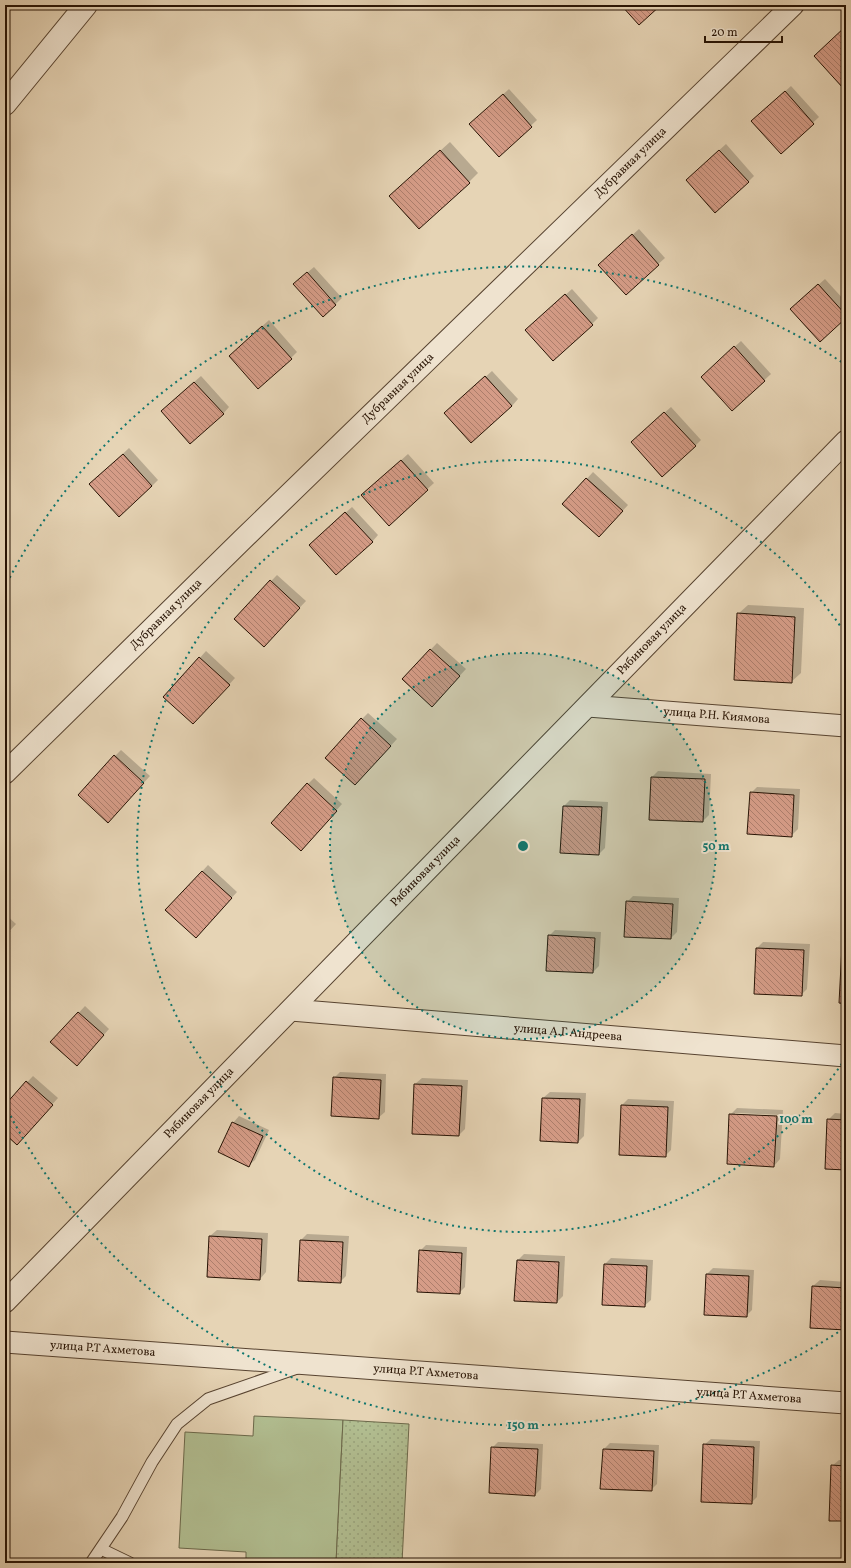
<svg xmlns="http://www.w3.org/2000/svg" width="851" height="1568" viewBox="0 0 851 1568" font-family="Vollkorn,serif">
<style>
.grass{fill:#b1bd90;stroke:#6c684a}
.park{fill:url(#park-dots);stroke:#6c684a}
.shadow{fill:#0003;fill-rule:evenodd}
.building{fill:url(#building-back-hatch);stroke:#271304}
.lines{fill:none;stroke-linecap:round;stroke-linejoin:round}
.service-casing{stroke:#574330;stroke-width:13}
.minor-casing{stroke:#574330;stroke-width:23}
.tertiary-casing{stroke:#574330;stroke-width:24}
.service{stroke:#efe3cf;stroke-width:11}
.minor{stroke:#efe3cf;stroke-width:21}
.tertiary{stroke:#efe3cf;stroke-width:22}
.ring{fill:none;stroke:#0f766e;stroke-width:2;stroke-dasharray:2 4}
.labels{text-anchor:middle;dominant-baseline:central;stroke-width:4;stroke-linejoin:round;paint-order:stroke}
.street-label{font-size:12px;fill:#271304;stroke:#efe3cf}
.centre{fill:#0f766e;stroke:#efe3cf;stroke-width:2}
.ring-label{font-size:12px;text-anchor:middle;font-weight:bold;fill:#0f766e;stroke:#efe3cf;stroke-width:4;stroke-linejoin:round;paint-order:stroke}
</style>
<defs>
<pattern id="park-dots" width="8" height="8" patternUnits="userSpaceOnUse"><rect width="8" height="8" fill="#b1bd90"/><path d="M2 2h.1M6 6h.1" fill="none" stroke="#98a27b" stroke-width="1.8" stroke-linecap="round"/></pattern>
<pattern id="building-back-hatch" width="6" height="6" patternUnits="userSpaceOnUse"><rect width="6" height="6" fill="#d59c87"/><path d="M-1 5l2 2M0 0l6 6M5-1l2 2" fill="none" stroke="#ad7e6c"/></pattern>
</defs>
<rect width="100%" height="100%" fill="#e6d4b5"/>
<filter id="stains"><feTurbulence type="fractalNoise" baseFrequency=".005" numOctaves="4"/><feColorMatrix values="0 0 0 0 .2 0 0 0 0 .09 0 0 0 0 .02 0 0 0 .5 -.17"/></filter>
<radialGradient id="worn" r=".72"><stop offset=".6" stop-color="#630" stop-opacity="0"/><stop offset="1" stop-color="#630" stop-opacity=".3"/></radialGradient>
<polygon class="grass" points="254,1416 343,1420 336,1563 246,1563 246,1552 179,1548 185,1432 253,1436"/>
<polygon class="park" points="343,1420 409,1424 402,1563 336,1563"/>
<g class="shadow">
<polygon points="791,86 819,117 781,153 759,115"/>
<polygon points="509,89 537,120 499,155 477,118"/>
<polygon points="450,142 478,173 469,182 400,187"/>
<polygon points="726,144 754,176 748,182 693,174"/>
<polygon points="639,229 665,258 626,293 606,259"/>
<polygon points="314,267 342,298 323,316 301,278"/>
<polygon points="825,279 846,302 846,317 798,303"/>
<polygon points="572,289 598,318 592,324 533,324"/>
<polygon points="269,320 297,352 291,358 236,350"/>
<polygon points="741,341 771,374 732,410 708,371"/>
<polygon points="492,371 518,399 512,406 452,407"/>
<polygon points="201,376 229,407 223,414 168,405"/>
<polygon points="671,407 701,440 695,446 638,436"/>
<polygon points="129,448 158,480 152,486 97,478"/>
<polygon points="408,454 434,483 389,524 369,489"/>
<polygon points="593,472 628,505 605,530 564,504"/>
<polygon points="352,507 378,535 372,542 316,539"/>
<polygon points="277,575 306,601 270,639 235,619"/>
<polygon points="748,605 804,608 801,673 791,682 738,614"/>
<polygon points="437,643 466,669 438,699 403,679"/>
<polygon points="206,651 235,678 200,717 165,697"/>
<polygon points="368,713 397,739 361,778 362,719"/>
<polygon points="121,750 150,776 114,815 115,756"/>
<polygon points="658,771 711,774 709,815 703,821 652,777"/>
<polygon points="314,778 342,804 307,843 308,784"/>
<polygon points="757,787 800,789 798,829 791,836 751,793"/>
<polygon points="570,800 608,802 605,848 599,854 561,852 564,806"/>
<polygon points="208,865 237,892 202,930 167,910"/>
<polygon points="633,896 679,898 677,932 671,938 627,902"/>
<polygon points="5,914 16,924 5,936"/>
<polygon points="555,930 601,932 599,966 593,972 549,936"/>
<polygon points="763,942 810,944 807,989 801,995 757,948"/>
<polygon points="85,1006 109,1029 83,1058 52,1042"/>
<polygon points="340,1072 386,1074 385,1112 378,1118 334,1078"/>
<polygon points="33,1076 58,1098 23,1137 5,1132 5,1106"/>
<polygon points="422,1078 468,1080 465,1129 459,1135 415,1084"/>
<polygon points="550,1092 586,1093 584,1136 578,1142 541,1140 543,1098"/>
<polygon points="628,1099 674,1101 671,1150 665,1156 622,1105"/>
<path d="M737 1108 783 1110 780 1159 774 1166 730 1115ZM735 1113 782 1115V1117L735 1115Z"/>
<polygon points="835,1113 846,1114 846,1169 828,1120"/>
<polygon points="239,1116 269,1130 255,1160 248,1166 233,1123"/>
<polygon points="217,1230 268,1233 266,1272 260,1279 208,1276 210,1236"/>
<polygon points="307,1234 349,1236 346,1276 340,1282 301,1240"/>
<polygon points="426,1245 467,1247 465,1287 459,1293 420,1251"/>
<polygon points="524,1254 565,1256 563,1296 557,1302 518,1260"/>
<polygon points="611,1258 653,1260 651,1300 644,1306 605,1264"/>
<polygon points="713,1268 754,1270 752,1310 746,1316 707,1274"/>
<polygon points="820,1280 846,1282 846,1329 813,1286"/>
<polygon points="711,1439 760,1441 757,1497 751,1503 704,1445"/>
<polygon points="498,1442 543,1444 541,1489 535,1495 492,1448"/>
<polygon points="610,1443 659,1445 657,1484 651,1490 604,1449"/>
<polygon points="839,1460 846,1460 846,1520 832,1466"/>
</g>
<g class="building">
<polygon points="621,5 661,5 639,25"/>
<polygon points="846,26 846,86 843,88 814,56"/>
<polygon points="785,91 814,124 781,154 751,121"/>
<polygon points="503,94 532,127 499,157 469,124"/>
<polygon points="440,150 470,183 419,229 389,196"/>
<polygon points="719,150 749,182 715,213 686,180"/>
<polygon points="632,234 659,265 626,295 598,265"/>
<polygon points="307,272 336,305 323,317 293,284"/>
<polygon points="818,284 846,315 846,318 820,342 790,309"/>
<polygon points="565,294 593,325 553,361 525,330"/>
<polygon points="262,326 292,359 258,389 229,356"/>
<polygon points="734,346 765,381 732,411 701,377"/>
<polygon points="485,376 512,406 471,443 444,413"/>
<polygon points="194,382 224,414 190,444 161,411"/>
<polygon points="664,412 696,446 662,477 631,442"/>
<polygon points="123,454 152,486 119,517 89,484"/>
<polygon points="401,460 428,490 389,526 361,495"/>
<polygon points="586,478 623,511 599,537 562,504"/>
<polygon points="345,512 373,542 336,575 309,545"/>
<polygon points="270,580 300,608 264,647 234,619"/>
<polygon points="737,613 795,617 792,683 734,680"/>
<polygon points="430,649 460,676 432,707 402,679"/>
<polygon points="199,657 230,685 193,724 163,697"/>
<polygon points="361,718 391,746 355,785 325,758"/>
<polygon points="114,755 144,783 108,823 78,795"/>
<polygon points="651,777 705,779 703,822 649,820"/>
<polygon points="307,783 337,811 301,851 271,823"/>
<polygon points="750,792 794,795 792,837 747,834"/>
<polygon points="563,806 602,807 599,855 560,853"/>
<polygon points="202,871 232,898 196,938 165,910"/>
<polygon points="626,901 673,904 671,939 624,937"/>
<polygon points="5,926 10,931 5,937"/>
<polygon points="548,935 595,938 593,973 546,971"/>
<polygon points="842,946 846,947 846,1004 839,1003"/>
<polygon points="756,948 804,950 802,996 754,994"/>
<polygon points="78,1012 104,1035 77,1066 50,1042"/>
<polygon points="333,1077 381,1080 379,1119 331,1116"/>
<polygon points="26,1081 53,1105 17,1145 5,1134 5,1105"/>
<polygon points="414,1084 462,1086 459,1136 412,1134"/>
<polygon points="542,1098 580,1099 578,1143 540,1141"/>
<polygon points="621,1105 668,1107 666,1157 619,1155"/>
<polygon points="729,1114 777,1116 774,1167 727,1164"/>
<polygon points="827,1119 846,1120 846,1170 825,1169"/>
<polygon points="232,1122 263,1136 249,1167 218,1152"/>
<polygon points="209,1236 262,1239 260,1280 207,1277"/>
<polygon points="300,1240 343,1242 341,1283 298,1281"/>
<polygon points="419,1250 462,1253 460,1294 417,1292"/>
<polygon points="517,1260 559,1262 557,1303 514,1301"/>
<polygon points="604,1264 647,1266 645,1307 602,1305"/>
<polygon points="706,1274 749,1276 747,1317 704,1315"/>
<polygon points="812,1286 846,1288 846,1330 810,1328"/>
<polygon points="703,1444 754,1447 752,1504 701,1502"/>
<polygon points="491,1447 538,1449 535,1496 489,1493"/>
<polygon points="603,1449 654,1451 652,1491 600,1489"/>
<polygon points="831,1465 846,1466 846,1521 829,1521"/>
</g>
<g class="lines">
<g class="service-casing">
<g id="service">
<polyline points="101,1549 130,1563"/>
<polyline points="91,1563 122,1517 152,1462 177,1424 208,1399 297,1368"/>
</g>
</g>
<g class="minor-casing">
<g id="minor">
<path id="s1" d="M588 706 846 726"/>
<path id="s2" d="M5 773 242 540 793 5"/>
<path id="s3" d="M291 1010 846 1056"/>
<path id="s4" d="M5 1302 846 441"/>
<path id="s5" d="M5 1342 846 1403"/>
</g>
</g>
<g class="tertiary-casing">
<polyline id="tertiary" points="5,104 86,5"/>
</g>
<use href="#service" class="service"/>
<use href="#minor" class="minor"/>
<use href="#tertiary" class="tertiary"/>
</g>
<circle cx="523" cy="846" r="193" fill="#0f766e" fill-opacity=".12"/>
<g class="ring">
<circle cx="523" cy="846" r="193"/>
<path d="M845 1059A386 386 0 1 1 845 633"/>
<path d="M843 1329A579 579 0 0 1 7 1109M7 583A579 579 0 0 1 843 363"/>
</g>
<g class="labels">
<g class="street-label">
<text stroke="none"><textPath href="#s2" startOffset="874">Дубравная улица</textPath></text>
<text stroke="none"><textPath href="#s2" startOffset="550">Дубравная улица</textPath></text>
<text stroke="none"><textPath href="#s2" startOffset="226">Дубравная улица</textPath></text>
<text stroke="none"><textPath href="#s4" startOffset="926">Рябиновая улица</textPath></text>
<text stroke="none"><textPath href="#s1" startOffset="129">улица Р.Н. Киямова</textPath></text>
<text stroke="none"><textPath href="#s4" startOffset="602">Рябиновая улица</textPath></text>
<text stroke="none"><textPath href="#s3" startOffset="278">улица А.Г Андреева</textPath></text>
<text stroke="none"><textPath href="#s4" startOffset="278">Рябиновая улица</textPath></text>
<text stroke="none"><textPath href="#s5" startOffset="98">улица Р.Т Ахметова</textPath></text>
<text stroke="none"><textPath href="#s5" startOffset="422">улица Р.Т Ахметова</textPath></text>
<text stroke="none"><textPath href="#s5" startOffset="746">улица Р.Т Ахметова</textPath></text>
</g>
</g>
<circle cx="523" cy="846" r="6" class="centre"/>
<g class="ring-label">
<text x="716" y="850">50 m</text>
<text x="796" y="1123">100 m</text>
<text x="523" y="1429">150 m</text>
</g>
<rect width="851" height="1568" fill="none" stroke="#e6d4b5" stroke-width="20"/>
<rect x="6" y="6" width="839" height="1556" fill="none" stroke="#271304" stroke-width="2"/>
<rect x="10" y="10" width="831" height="1548" fill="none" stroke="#271304"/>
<path d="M705 36v6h77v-6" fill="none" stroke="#271304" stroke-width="2"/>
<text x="711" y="36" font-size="12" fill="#271304" stroke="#efe3cf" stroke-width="3" paint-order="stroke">20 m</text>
<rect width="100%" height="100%" filter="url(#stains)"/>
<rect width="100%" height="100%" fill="url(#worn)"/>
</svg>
